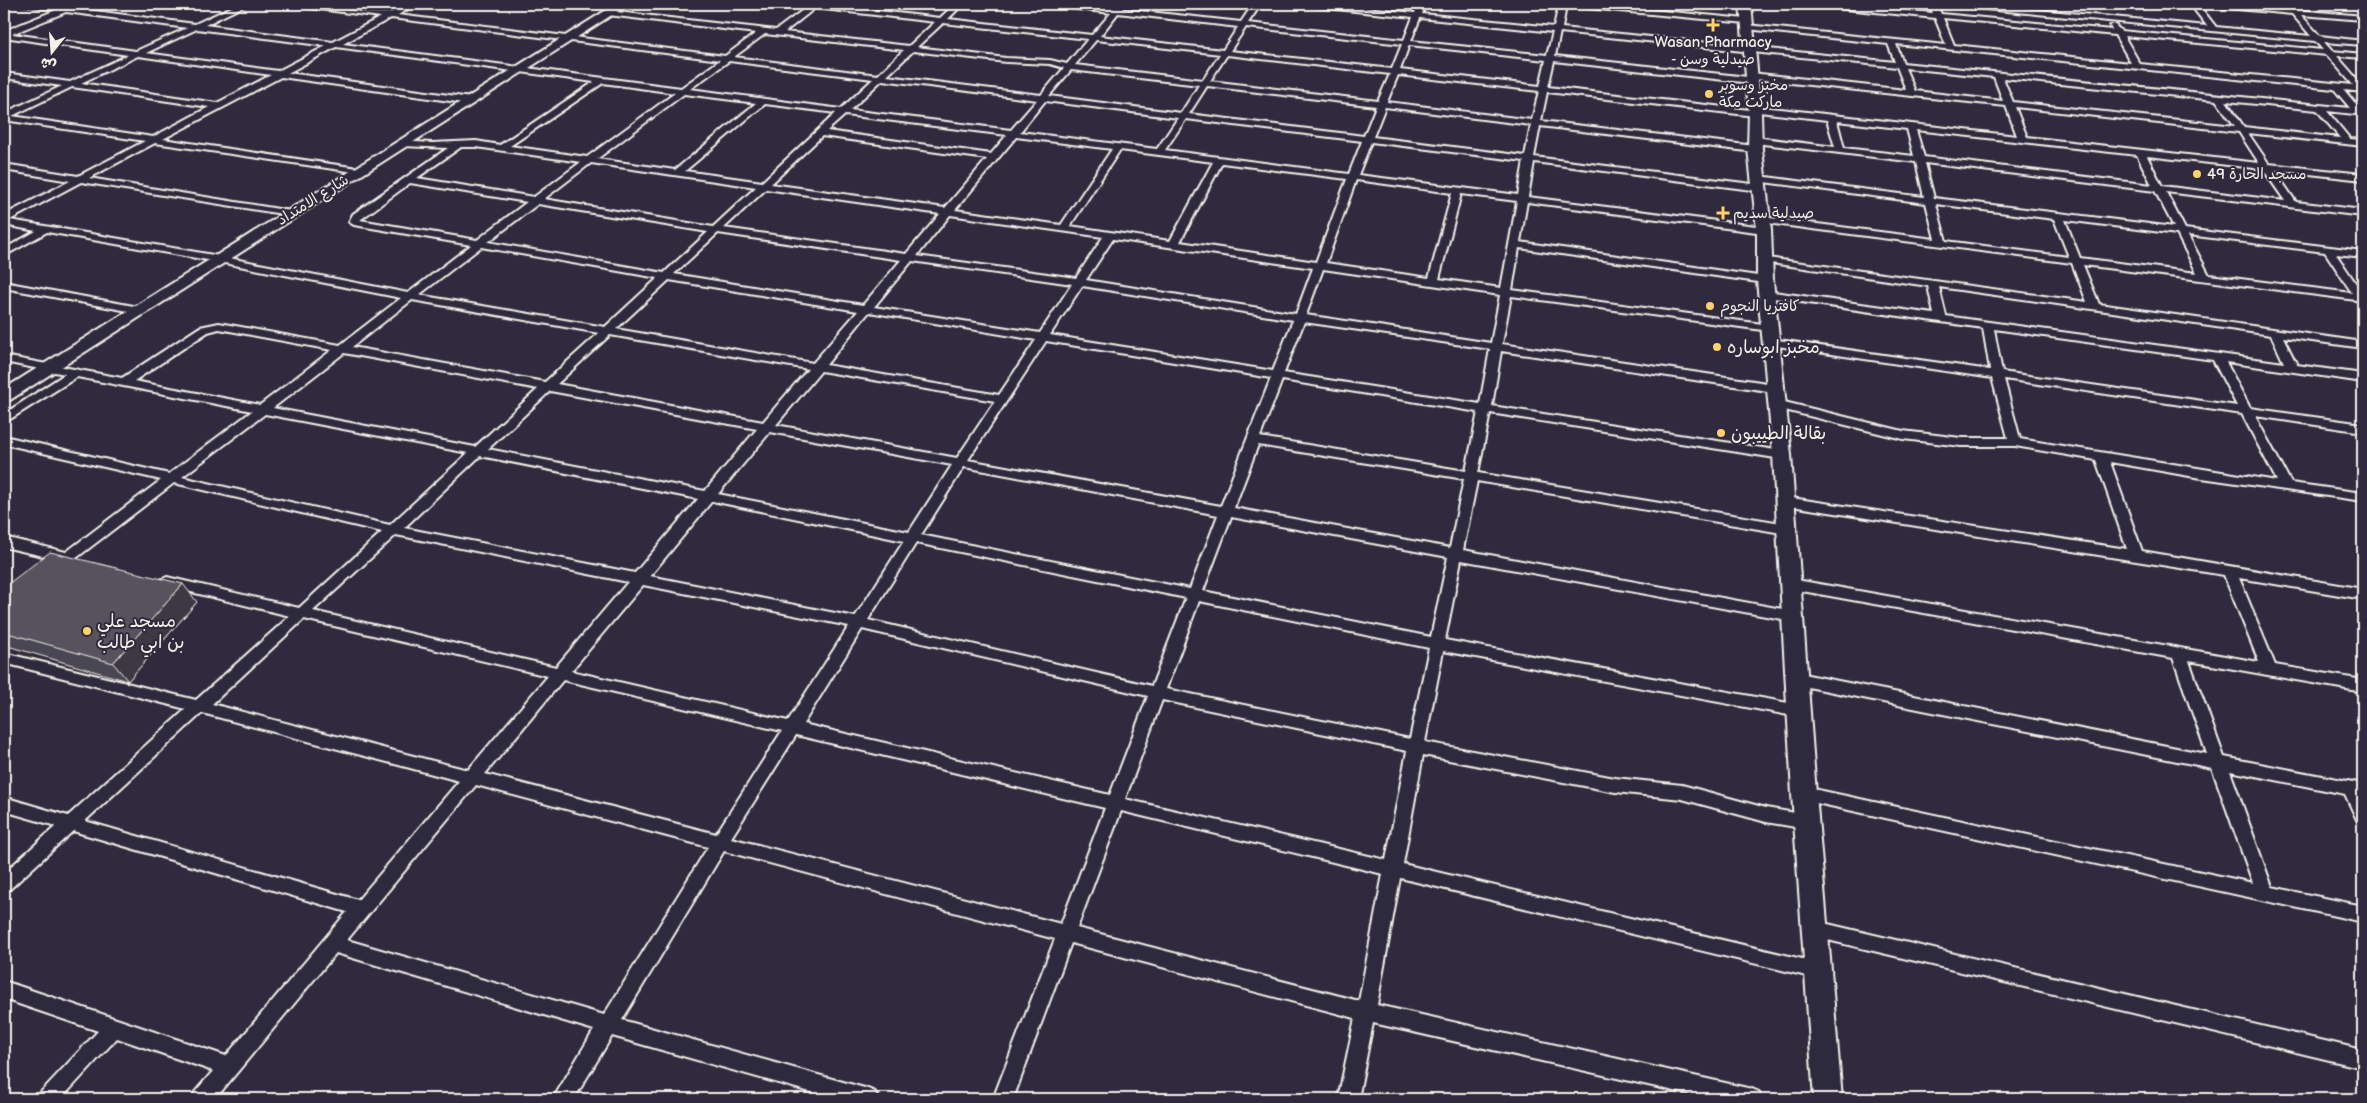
<svg xmlns="http://www.w3.org/2000/svg" width="2367" height="1103" viewBox="0 0 2367 1103" font-family="'Balsamiq Sans','Playpen Sans Arabic',sans-serif">
<style>
.lines{fill:none;stroke-linecap:round;stroke-linejoin:round}
.street-casing{stroke:#f4f1e8;stroke-width:4}
.secondary-casing{stroke:#f4f1e8;stroke-width:4}
.street{fill:#2f2a3d;fill-rule:evenodd}
.secondary{fill:#2f2a3d;fill-rule:evenodd}
.wall{fill:#4a4752;stroke:#f4f1e8}
.shaded-wall{fill:#3c3942;stroke:#f4f1e8}
.building{fill:#56525f;stroke:#f4f1e8}
.poi-dot{fill:#ffd166;stroke:#2f2a3d;stroke-width:2}
.labels{text-anchor:middle;dominant-baseline:central;stroke-width:4;stroke-linejoin:round;paint-order:stroke}
.far-poi-label{font-size:15px;fill:#f4f1e8;stroke:#2f2a3d;text-anchor:start}
.far-street-label{font-size:15px;fill:#f4f1e8;stroke:#2f2a3d}
.poi-label{font-size:18px;fill:#f4f1e8;stroke:#2f2a3d;text-anchor:start}
</style>
<rect width="100%" height="100%" fill="#2f2a3d"/>
<filter id="ink" filterUnits="userSpaceOnUse"><feTurbulence type="fractalNoise" baseFrequency=".02" numOctaves="2"/><feDisplacementMap in="SourceGraphic" scale="10" xChannelSelector="R" yChannelSelector="G"/><feConvolveMatrix kernelMatrix="1 2 1 2 8 2 1 2 1" color-interpolation-filters="sRGB"/></filter>
<g filter="url(#ink)">
<g class="lines">
<g class="street-casing">
<g id="street">
<path d="M22 4H41L195 24 238 4H248L205 25 333 42 381 17 295 6 291 4C323 4 356 14 386 13 396 13 404 4 416 4L398 15 725 56 756 33 608 15 604 13 608 11 776 30 807 7 796 4H818L940 18 955 4H963L948 19 1092 35 1111 13 1052 6 1048 4 1114 8 1118 4H1126L1122 9 1241 22 1253 4H1261L1248 23 1404 40 1413 17 1306 6 1302 4H1326L1415 13 1418 4H1426L1422 14 1554 27 1559 4H1588L1746 19 1750 21 1746 23 1566 6 1562 28 1895 62 1888 44 1747 29 1743 27 1747 25 1946 45 1935 18 1815 6 1811 4H1836L1933 13 1929 4H1937L1941 14 2112 30 2110 26 2114 24 2121 31 2323 50 2315 41 1954 6 1950 4H1975L2207 26 2190 4H2198L2216 27 2311 36 2292 14 2205 6 2201 4H2228L2288 9 2292 7 2297 10 2363 16V20L2301 15 2320 36 2363 41V45L2324 42 2332 51 2363 54V58L2337 56 2363 86V92L2344 90 2360 109H2363V115L2327 111 2350 139 2363 140V146L2248 133 2269 164 2363 174V180L2274 170 2296 202 2363 210V216L2166 192 2185 229 2363 251V257L2336 254 2363 294V305L2356 300 2083 265 2099 304 2363 342V348L2283 337 2297 365 2363 374V382L2226 362 2250 408 2363 424V432L2255 416 2291 483 2363 493V501L2195 477 2110 462 2142 551 2363 589V599L2239 578 2275 665 2363 680V692L2189 661 2224 757 2363 784V822L2357 820 2345 794 2230 771 2272 887 2363 906V922L1798 799 1796 794 1798 789 1804 787 2253 883 2212 768 1798 685 1793 683 1790 679 1793 675 1798 673 2207 754 2173 658 1791 589 1786 587 1784 584 1786 581 1791 579 2259 662 2224 575 1785 505 1778 501 1785 497 2127 549 2096 460 2015 446H1961L1903 439 1772 407 1770 404 1776 400 1903 431 1961 438H2008L1992 378 1771 345 1765 342 1771 339 1990 370 1983 328 1766 297 1761 294 1766 291 1934 314 1928 286 1764 262 1759 259 1760 257 2087 302 2072 263 1759 222 1758 220 1763 217 1935 239 1926 203 1756 181V177L1759 176 1924 197 1916 162 1755 143 1750 140 1755 137 1835 147 1827 120 1759 112 1755 116 1547 92 1541 121 1755 146 1760 149 1755 152 1540 126 1534 157 1760 185 1765 188 1760 191 1534 162 1528 197 1764 227 1769 230 1764 233 1527 202 1520 242 1765 277 1770 280 1765 283 1519 248 1512 290 1770 325 1776 328 1770 331 1511 296 1502 344 1774 384 1780 388 1774 392 1501 351 1492 406 1782 451 1788 455 1782 459 1490 413 1478 473 1787 524 1794 529 1787 534 1477 481 1463 550 1793 611 1798 612 1800 616 1798 620 1793 621 1461 560 1445 640 1799 705 1804 707 1807 711 1804 715 1799 717 1443 651 1425 742 1615 778 1682 785 1766 808 1807 815 1813 817 1815 822 1813 827 1807 829 1766 822 1682 799 1615 792 1423 755 1403 864 1819 963 1826 965 1828 971 1826 977 1819 979 1400 878 1377 1005 1752 1089 1759 1092 1762 1099H1710L1373 1023 1358 1099H1338L1355 1018 1071 943 1013 1099H993L1055 939 724 851 622 1020 868 1089 875 1092 878 1099H835L612 1036 574 1099H553L594 1030 336 953 215 1099H192L195 1092 213 1071 117 1038 61 1099H38L41 1092 98 1031 4 999V981L226 1056 347 912 73 831 10 889 4 891V873L56 826 4 811V797L68 816 186 709 4 663V653L196 700 290 616 162 585 160 582 162 579 167 577 299 608 382 532 174 483 66 566H56L54 563 56 559 4 547V537L66 552 161 480 4 444V436L169 474 252 411 77 377 4 423V414L65 374 4 362V356L122 378 200 327 219 323 340 345 401 298 219 262 47 232 4 256V249L36 231 4 225V215L70 181 4 170V164L78 176 145 141 4 120V113L62 86 4 78V73L70 82 128 55 4 37V31L56 10ZM815 8 935 22 909 46 785 32ZM66 12 187 28 136 51 12 34ZM1118 13 1238 27 1223 50 1100 36ZM391 18 720 60 681 88 343 44ZM1420 18 1553 32 1547 55 1411 41ZM1943 18 2115 35 2131 63 1954 45ZM943 23 1088 39 1067 64 1050 60 1006 58 917 47ZM1246 27 1402 44 1392 69 1230 51ZM197 29 326 46 278 71 146 53ZM1560 32 1897 67 1906 90 1751 73 1748 77 1555 56ZM765 34 904 50 878 75 734 57ZM2124 36 2327 55 2353 85 2140 64ZM1096 40 1220 54 1203 80 1075 65ZM1896 44 2334 89 2350 108 1903 63ZM1409 45 1546 60 1540 86 1400 70ZM336 47 594 82 500 145 476 141 432 143 399 141V145L402 146 448 148 353 214 349 222 354 225 471 245 408 293 219 256 10 220 81 182 295 216V212L291 211 89 178 155 143 361 173 363 171 358 168 163 139 281 77 471 104 475 101 471 98 288 73ZM913 51 1006 62 1050 64 1064 68 1041 95 887 76ZM1227 55 1390 74 1378 101 1210 81ZM138 56 271 75 217 103 81 83ZM729 61 873 79 841 109 690 89ZM1554 61 1751 83 1754 79 2006 106 2017 136 1754 106 1750 110 1548 87ZM1905 68 1994 77 2003 101 1915 91ZM1071 70 1199 85 1181 113 1049 96ZM1398 75 1539 91 1532 120 1387 102ZM2003 78 2216 100 2235 126 2013 102ZM882 80 1037 100 1011 130 850 110ZM603 83 675 93 587 157 510 146ZM1207 86 1376 106 1364 136 1189 114ZM72 87 209 107 153 137 12 116ZM684 94 756 103 675 170 597 159ZM1045 101 1178 118 1157 149 1020 132ZM2226 101 2317 110 2340 138 2244 127ZM765 104 836 113 762 182 685 171ZM1385 107 1531 125 1525 156 1373 137ZM2015 107 2239 132 2259 163 2027 137ZM845 115 1007 135 991 154 827 131ZM1186 119 1362 141 1349 174 1165 150ZM1837 121 1907 129 1914 156 1844 148ZM1916 130 2137 155 2152 185 1924 157ZM822 136 987 159 945 208 771 184ZM1016 137 1112 149 1061 225 955 210ZM1371 142 1524 161 1518 195 1358 175ZM461 147H476L581 162 534 197 417 178ZM1120 150 1213 162 1170 241 1070 226ZM2147 156 2263 169 2285 201 2162 186ZM591 163 756 187 713 227 544 199ZM1222 163 1347 179 1316 262 1180 242ZM1925 163 2155 191 2174 227 1934 198ZM1356 180 1452 193 1429 278 1326 263ZM410 183 527 202 477 240 360 220ZM766 189 940 214 906 254 724 228ZM1461 194 1517 201 1501 288 1439 279ZM538 204 708 232 664 273 488 242ZM1936 204 2054 219 2069 257 1946 241ZM950 215 1103 237 1076 278 917 256ZM2065 220 2177 234 2197 273 2080 258ZM718 233 901 260 863 305 674 274ZM2188 235 2325 252 2352 293 2209 275ZM1113 239 1313 268 1296 314 1086 280ZM481 247 658 278 605 327 419 295ZM912 261 1072 284 1040 333 874 307ZM1323 269 1500 295 1491 343 1306 315ZM669 280 858 311 813 363 616 329ZM1082 286 1293 320 1273 371 1050 335ZM1939 287 2271 335 2284 363 1946 316ZM412 300 599 333 545 382 352 347ZM869 312 1036 340 999 395 826 365ZM1304 322 1490 349 1480 404 1284 373ZM219 329 332 350 260 405 134 381 208 332ZM1994 329 2213 360 2237 406 2002 372ZM610 335 808 369 763 422 557 384ZM1046 341 1271 378 1221 506 968 460ZM344 353 538 389 475 447 273 408ZM821 371 995 401 957 458 776 425ZM2004 379 2242 414 2277 481 2020 439ZM1282 380 1478 412 1466 471 1260 437ZM550 391 757 429 705 491 488 449ZM265 414 468 453 390 525 182 477ZM770 432 952 465 909 532 718 494ZM1258 445 1464 479 1450 548 1234 508ZM480 456 698 499 635 573 404 528ZM964 467 1218 515 1190 589 921 535ZM712 501 904 541 855 617 650 576ZM1231 517 1448 557 1431 637 1203 591ZM396 535 628 582 556 667 313 611ZM916 543 1186 598 1152 686 868 620ZM643 585 849 626 788 721 571 671ZM1199 601 1429 648 1410 739 1166 689ZM304 619 548 676 468 770 212 704ZM862 629 1148 696 1110 795 803 724ZM563 680 782 731 716 834 485 774ZM1162 700 1407 751 1386 860 1125 799ZM202 713 459 781 358 900 85 821ZM796 735 1105 808 1061 924 731 838ZM476 785 708 847 604 1015 347 940ZM1121 811 1383 874 1359 1001 1077 928Z"/>
<polygon points="590,4 611,4 623,7 619,9"/>
<polygon points="4,282 139,307 145,310 139,313 4,288"/>
<polygon points="1815,921 2363,1050 2363,1068 1815,937 1809,935 1806,929 1809,923"/>
</g>
</g>
<g class="secondary-casing">
<g id="secondary">
<polygon points="616,4 629,4 10,400 4,401 4,389"/>
<polygon points="1740,4 1751,4 1761,113 1762,149 1771,230 1773,280 1791,455 1816,794 1842,1099 1814,1099 1792,794 1773,455 1757,280 1757,230 1748,149 1749,113"/>
</g>
</g>
<use href="#street" class="street"/>
<use href="#secondary" class="secondary"/>
</g>
<polygon class="wall" points="4,587 197,602 128,681 4,645"/>
<polygon class="shaded-wall" points="183,584 197,602 128,681 113,663"/>
<polygon class="building" points="50,552 183,584 113,663 4,632 4,587"/>
</g>
<g class="poi-dot">
<path d="M1710.5 17.5h5v5h5v5h-5v5h-5v-5h-5v-5h5z"/>
<circle cx="1709" cy="94" r="5"/>
<circle cx="2197" cy="174" r="5"/>
<path d="M1720.5 205.5h5v5h5v5h-5v5h-5v-5h-5v-5h5z"/>
<circle cx="1710" cy="306" r="5"/>
<circle cx="1717" cy="347" r="5"/>
<circle cx="1721" cy="433" r="5"/>
<circle cx="87" cy="631" r="5"/>
</g>
<g class="labels">
<g class="far-poi-label">
<text x="1713" y="42" text-anchor="middle">Wasan Pharmacy<tspan x="1713" dy="17">- صيدلية وسن</tspan></text>
<text x="1719" y="85">مخبز وسوبر<tspan x="1719" dy="17">ماركت مكة</tspan></text>
<text x="2207" y="174">مسجد الحارة 49</text>
<text x="1733" y="213">صيدلية سديم</text>
<text x="1720" y="306">كافتريا النجوم</text>
</g>
<g class="far-street-label">
<text transform="translate(313 200) rotate(-32)">شارع الامتداد</text>
</g>
<g class="poi-label">
<text x="1727" y="347">مخبز ابوساره</text>
<text x="1731" y="433">بقالة الطييبون</text>
<text x="97" y="621">مسجد علي<tspan x="97" dy="21">بن ابي طالب</tspan></text>
</g>
</g>
<rect width="2367" height="1103" fill="none" stroke="#2f2a3d" stroke-width="20"/>
<rect x="10" y="10" width="2347" height="1083" fill="none" stroke="#f4f1e8" stroke-width="2" filter="url(#ink)"/>
<g transform="translate(52 52) rotate(197)" stroke="#2f2a3d" stroke-width="4" paint-order="stroke">
<path d="M0-4L9 19L0 12L-9 19Z" fill="#f4f1e8"/>
<text y="-8" font-size="14" font-weight="bold" text-anchor="middle" fill="#f4f1e8">ش</text>
</g>
</svg>
